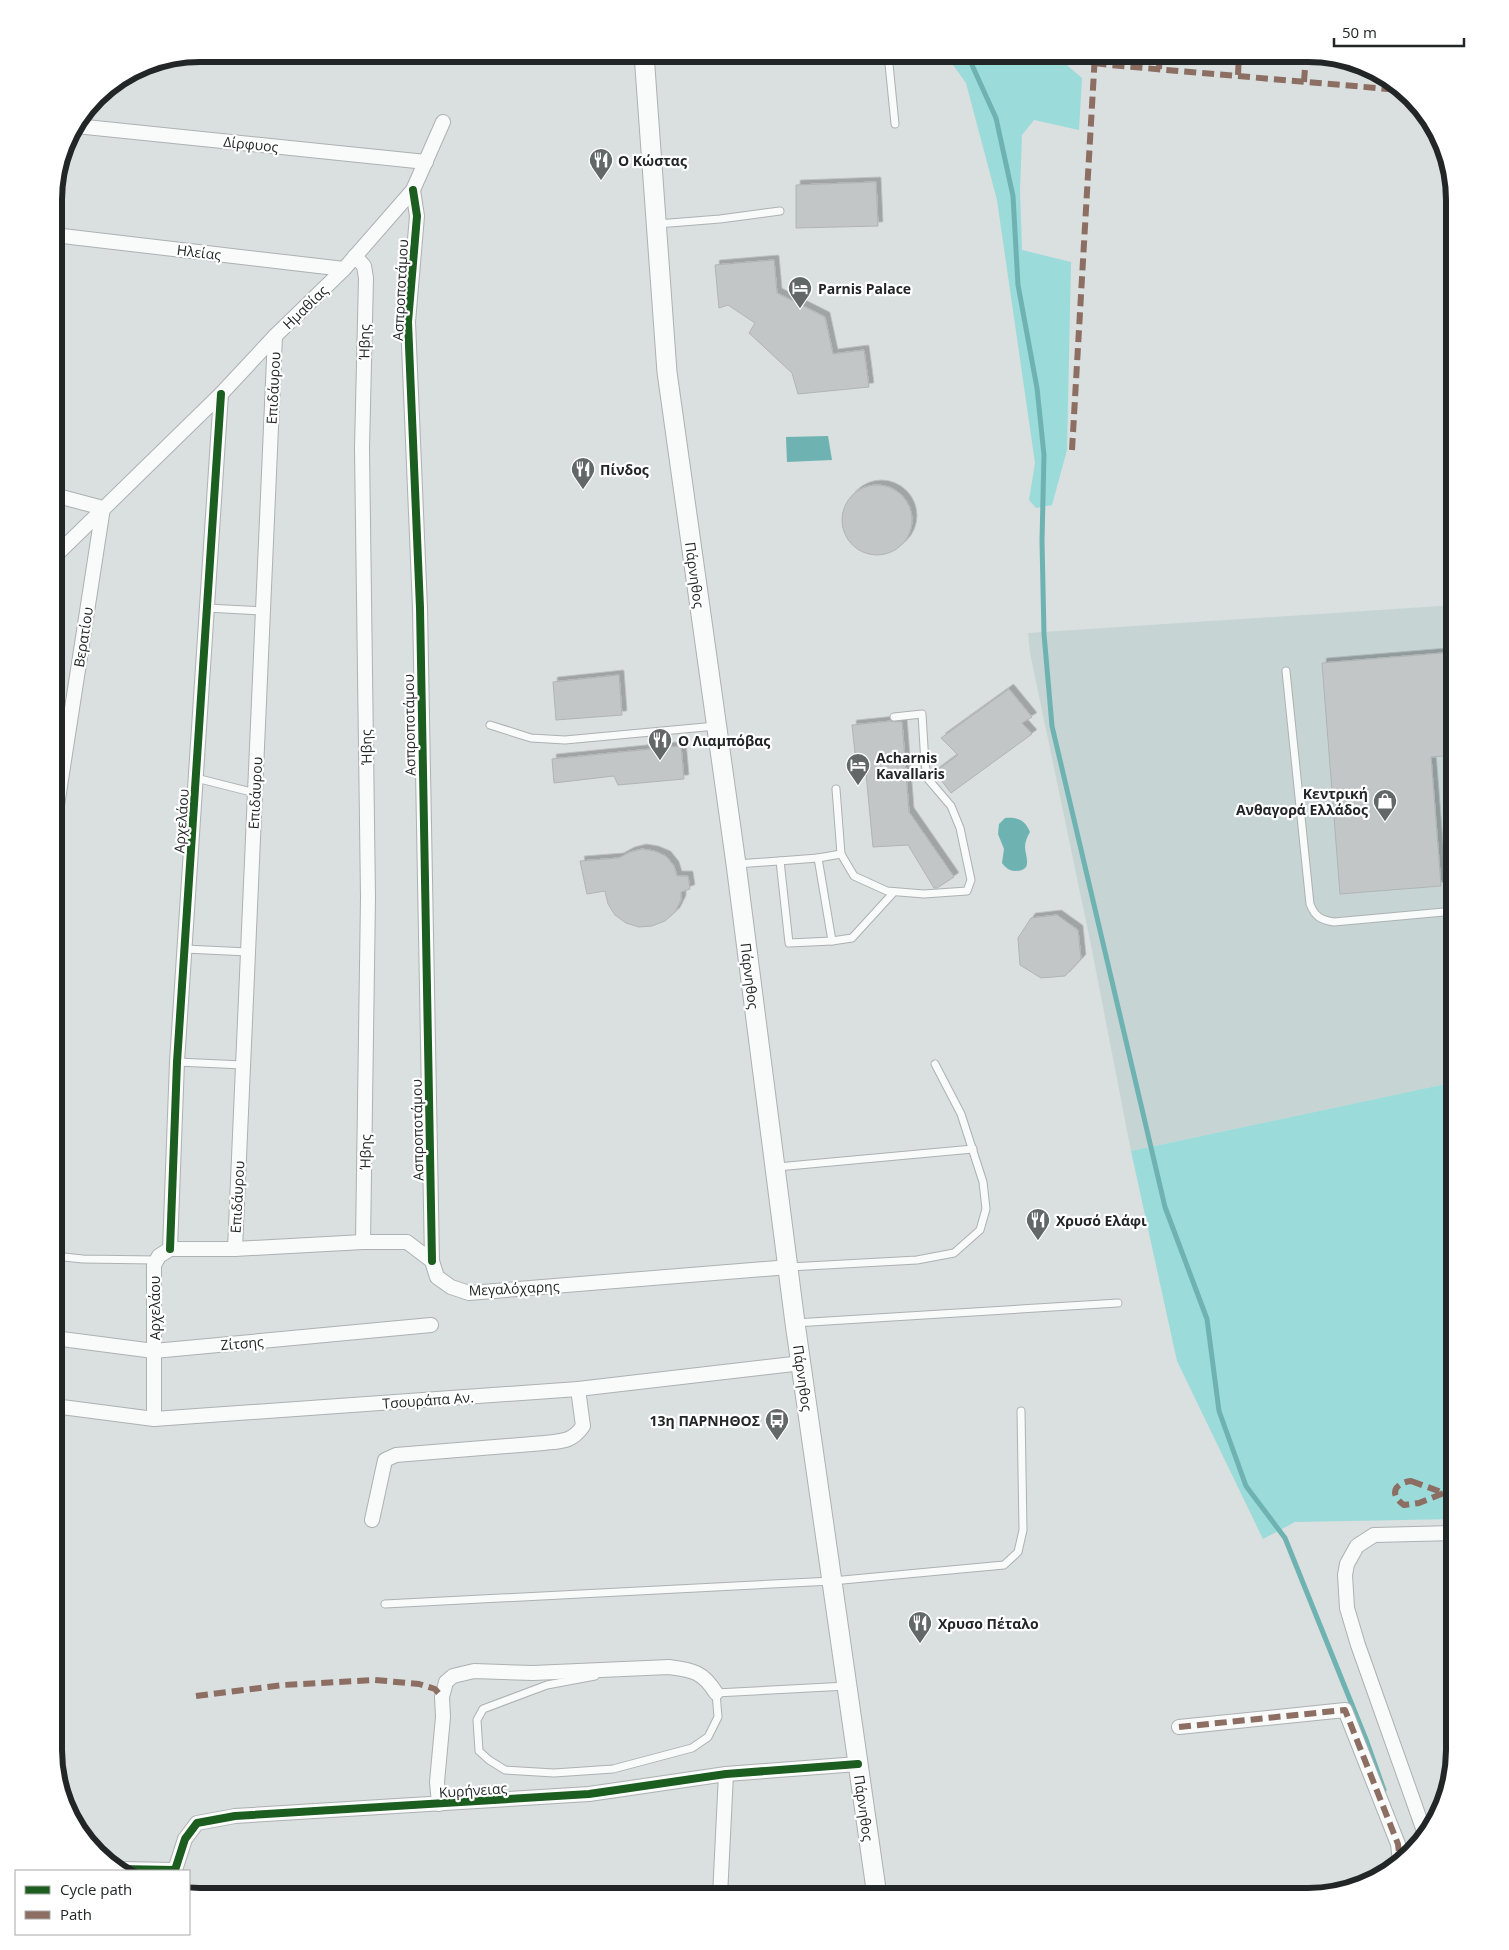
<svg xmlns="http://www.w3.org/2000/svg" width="1509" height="1950" viewBox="0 0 1509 1950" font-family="'Open Sans',sans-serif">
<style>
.built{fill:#c7d4d4}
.green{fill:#9bdbda}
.water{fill:#6eb3b2}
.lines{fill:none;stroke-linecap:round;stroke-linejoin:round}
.stream{stroke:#6eb3b2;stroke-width:5}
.building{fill:#c2c6c6;stroke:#b0b4b4;filter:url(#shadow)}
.service-casing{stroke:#adb1b1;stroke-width:9}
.minor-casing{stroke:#adb1b1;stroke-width:16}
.secondary-casing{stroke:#adb1b1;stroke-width:21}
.service{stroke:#f9fafa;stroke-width:7}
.minor{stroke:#f9fafa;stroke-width:14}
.secondary{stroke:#f9fafa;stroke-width:19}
.quiet{stroke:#8d6e63;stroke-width:6;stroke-dasharray:12 6;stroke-linecap:butt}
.cycleway-casing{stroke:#fff;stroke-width:11}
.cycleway{stroke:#1b5e20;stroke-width:8}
.labels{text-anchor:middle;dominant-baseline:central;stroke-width:4.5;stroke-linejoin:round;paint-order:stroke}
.street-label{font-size:14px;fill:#222626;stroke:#fff}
.poi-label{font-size:14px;font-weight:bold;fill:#222626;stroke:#fff;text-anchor:start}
.rim{fill:none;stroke:#222626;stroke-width:6}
</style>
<defs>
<filter id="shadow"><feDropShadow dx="4.5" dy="-4.5" stdDeviation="0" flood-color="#0004"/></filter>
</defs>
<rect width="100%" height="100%" fill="#dadfdf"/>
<polygon class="built" points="1455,605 1455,1082 1131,1151 1091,945 1030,653 1028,633"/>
<g class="green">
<polygon points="945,54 1054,54 1082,78 1079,130 1034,120 1022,135 1020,190 1022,250 1071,262 1067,450 1052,505 1036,508 1029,500 1035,463 997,200 966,83"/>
<polygon points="1455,1082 1455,1519 1295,1522 1263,1539 1177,1361 1131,1151"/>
</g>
<g class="water">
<polygon points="828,436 832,460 787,462 786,437"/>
<path d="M1005 818C1018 817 1025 820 1030 832 1027 837 1025 842 1025 847 1025 856 1034 871 1015 871 1009 871 1005 867 1002 863L1004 849 998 834 999 824Z"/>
</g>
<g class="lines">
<polyline class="stream" points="967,54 996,118 1013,196 1018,285 1037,388 1044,455 1042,541 1044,634 1052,726 1165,1207 1207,1319 1219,1411 1246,1486 1285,1538 1367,1742 1384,1790"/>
</g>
<g class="building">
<polygon points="876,182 878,226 796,228 796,185"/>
<polygon points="774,260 777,293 825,317 833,354 864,350 869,387 798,394 792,373 749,333 755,323 728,305 719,308 715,265"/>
<circle cx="877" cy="520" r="35"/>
<polygon points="1455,652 1455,755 1431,757 1441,886 1340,894 1322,663"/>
<polygon points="619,675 622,715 556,720 553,682"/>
<polygon points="1009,689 1032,717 1022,723 1032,734 951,793 935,772 958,755 941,738"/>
<polygon points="891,721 902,722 909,812 954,877 937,888 934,888 908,845 873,847 865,763 856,763 852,725"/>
<polygon points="681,746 684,779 618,785 614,776 554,783 552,759"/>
<polygon points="642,849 654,851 666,856 674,866 677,876 688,876 690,889 681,892 681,900 675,912 665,921 652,926 639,927 626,923 615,915 608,904 605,891 587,894 580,861 619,858 630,852"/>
<polygon points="1057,915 1078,930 1081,959 1065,976 1041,978 1020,965 1018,938 1031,918"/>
</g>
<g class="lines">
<g class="service-casing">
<g id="service">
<polyline points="888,54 895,124"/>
<polyline points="657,224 720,219 780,211"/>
<polyline points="207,608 263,611"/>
<path d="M1286 671 1310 904C1315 917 1321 920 1334 922L1455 911"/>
<polyline points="490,725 531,738 565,740 716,726"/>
<polyline points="196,778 255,793"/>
<polyline points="836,789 841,854 854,876 887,891 924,894 967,891 971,880 960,828 951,806 928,779 925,764 922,714 894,717"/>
<polyline points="818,858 841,854"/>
<polyline points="780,861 789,943 832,941"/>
<polyline points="737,864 818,858 832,941 852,938 894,892"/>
<polyline points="185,949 248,952"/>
<polyline points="177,1062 243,1065"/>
<polyline points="777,1167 973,1149"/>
<polyline points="54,1256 83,1259 156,1260"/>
<polyline points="789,1267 917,1260 954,1253 980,1230 986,1209 983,1182 961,1114 935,1064"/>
<polyline points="795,1323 1118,1303"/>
<polyline points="385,1604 832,1581 1004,1565 1018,1552 1023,1530 1021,1411"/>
<polyline points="595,1676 547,1685 483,1709 477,1720 479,1751 489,1760 505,1770 554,1773 613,1769 692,1748 708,1737 718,1717 716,1693 847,1686"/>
</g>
</g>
<g class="minor-casing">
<g id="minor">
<polyline points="76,126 426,162"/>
<polyline points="413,190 417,216 408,322 420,608 432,1261"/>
<polyline points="54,235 344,269"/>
<polyline points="355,256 364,266 366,278 362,448 368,897 363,1242"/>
<polyline points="54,557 221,394 275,336 344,269 413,190 443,122"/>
<polyline points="54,825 103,508 54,495"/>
<polyline points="170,1249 177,1062 221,394"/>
<polyline points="235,1249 275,336"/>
<polyline points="54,1338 154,1351 431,1325"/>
<polyline points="54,1406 154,1419 578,1389 802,1363"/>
<polyline points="154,1419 154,1265 159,1256 170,1249 235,1249 363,1242 407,1242 432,1261 437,1277 451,1287 469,1293 789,1267"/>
<path d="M372 1520 385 1460 396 1455 544 1443C562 1441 572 1442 583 1426L578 1389"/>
<polyline points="1179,1727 1345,1710 1398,1844 1400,1861"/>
<path d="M439 1804 437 1782 443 1717 442 1697 446 1682 453 1676 474 1671 533 1673 669 1667C693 1670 703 1672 716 1693"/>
<polyline points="1425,1834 1358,1645 1347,1608 1345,1575 1347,1564 1357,1546 1374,1535 1455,1533"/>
<polyline points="120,1869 175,1870 185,1839 197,1823 235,1816 589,1794 726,1774 858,1764"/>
<polyline points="720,1896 726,1774"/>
</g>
</g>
<g class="secondary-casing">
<polyline id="secondary" points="644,54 667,372 736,864 795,1323 877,1896"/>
</g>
<use href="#service" class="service"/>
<use href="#minor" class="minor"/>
<use href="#secondary" class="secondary"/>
<g class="quiet">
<polyline points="1079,54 1095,63 1109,65 1400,90"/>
<polyline points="1159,69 1160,54"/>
<polyline points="1238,75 1239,54"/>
<polyline points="1304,82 1306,54"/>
<polyline points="1072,450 1095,54"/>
<path d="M1411 1481 1444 1493 1419 1503 1404 1505C1389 1495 1394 1483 1411 1481Z"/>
<polyline points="1444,1493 1455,1494"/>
<polyline points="196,1696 283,1685 375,1680 419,1684 435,1689 442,1697"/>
<polyline points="1179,1727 1345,1710 1398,1844 1400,1861"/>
</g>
<g class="cycleway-casing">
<g id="cycleway">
<polyline points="413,190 417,216 408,322 420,608 432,1261"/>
<polyline points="170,1249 177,1062 221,394"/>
<polyline points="120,1869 175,1870 185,1839 197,1823 235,1816 589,1794 726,1774 858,1764"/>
</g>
</g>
<use href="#cycleway" class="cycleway"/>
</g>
<defs>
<g id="restaurant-pin" transform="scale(1.25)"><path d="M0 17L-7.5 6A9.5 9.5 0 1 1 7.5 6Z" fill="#626767" stroke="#fff"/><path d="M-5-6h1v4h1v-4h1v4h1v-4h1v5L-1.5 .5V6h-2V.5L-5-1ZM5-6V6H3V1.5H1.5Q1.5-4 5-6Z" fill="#fff"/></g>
<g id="hotel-pin" transform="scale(1.25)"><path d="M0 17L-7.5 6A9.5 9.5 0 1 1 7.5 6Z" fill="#626767" stroke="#fff"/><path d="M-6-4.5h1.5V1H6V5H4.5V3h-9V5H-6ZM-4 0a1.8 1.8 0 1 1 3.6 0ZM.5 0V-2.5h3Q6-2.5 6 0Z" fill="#fff"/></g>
<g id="shop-pin" transform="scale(1.25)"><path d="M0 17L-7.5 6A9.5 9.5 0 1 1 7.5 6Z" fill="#626767" stroke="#fff"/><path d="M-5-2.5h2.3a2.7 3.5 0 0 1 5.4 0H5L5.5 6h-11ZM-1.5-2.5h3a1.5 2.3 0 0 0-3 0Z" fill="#fff"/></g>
<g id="bus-pin" transform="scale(1.25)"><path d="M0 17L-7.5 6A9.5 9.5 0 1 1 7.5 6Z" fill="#626767" stroke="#fff"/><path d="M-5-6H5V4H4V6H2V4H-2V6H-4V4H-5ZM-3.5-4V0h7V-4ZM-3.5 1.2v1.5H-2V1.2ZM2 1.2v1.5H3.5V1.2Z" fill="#fff"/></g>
</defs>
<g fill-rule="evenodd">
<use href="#restaurant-pin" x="601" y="160"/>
<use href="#hotel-pin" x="800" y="288"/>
<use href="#restaurant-pin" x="583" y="469"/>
<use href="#restaurant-pin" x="660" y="740"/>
<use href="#hotel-pin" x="858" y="765"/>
<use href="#shop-pin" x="1385" y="801"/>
<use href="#restaurant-pin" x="1038" y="1220"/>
<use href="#bus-pin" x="777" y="1420"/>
<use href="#restaurant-pin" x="920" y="1623"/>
</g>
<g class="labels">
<g class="street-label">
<text transform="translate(251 144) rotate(6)">Δίρφυος</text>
<text transform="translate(199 252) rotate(7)">Ηλείας</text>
<text transform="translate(400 290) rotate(-87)">Ασπροποτάμου</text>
<text transform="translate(305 307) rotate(-44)">Ημαθίας</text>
<text transform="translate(364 342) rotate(-89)">Ήβης</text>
<text transform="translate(273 388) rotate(-87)">Επιδάυρου</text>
<text transform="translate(695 575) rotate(82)">Πάρνηθος</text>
<text transform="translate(83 637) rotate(-81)">Βερατίου</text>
<text transform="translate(409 725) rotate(-91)">Ασπροποτάμου</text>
<text transform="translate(366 747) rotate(-91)">Ήβης</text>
<text transform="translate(255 793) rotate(-87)">Επιδάυρου</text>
<text transform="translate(181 821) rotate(-86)">Αρχελάου</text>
<text transform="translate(750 976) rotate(83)">Πάρνηθος</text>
<text transform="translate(417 1130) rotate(-91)">Ασπροποτάμου</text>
<text transform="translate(365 1152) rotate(-89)">Ήβης</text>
<text transform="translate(237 1197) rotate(-87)">Επιδάυρου</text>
<text transform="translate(514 1288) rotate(-3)">Μεγαλόχαρης</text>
<text transform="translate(154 1308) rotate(-90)">Αρχελάου</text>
<text transform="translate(242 1343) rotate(-5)">Ζίτσης</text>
<text transform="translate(803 1378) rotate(82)">Πάρνηθος</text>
<text transform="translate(428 1400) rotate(-4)">Τσουράπα Αν.</text>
<text transform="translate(473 1790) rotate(-4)">Κυρήνειας</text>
<text transform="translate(864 1808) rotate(82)">Πάρνηθος</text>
</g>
<g class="poi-label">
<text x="618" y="160">Ο Κώστας</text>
<text x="818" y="288">Parnis Palace</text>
<text x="600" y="469">Πίνδος</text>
<text x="678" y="740">Ο Λιαμπόβας</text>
<text x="876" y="757">Acharnis<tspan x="876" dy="16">Kavallaris</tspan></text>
<text x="1368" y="793" text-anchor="end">Κεντρική<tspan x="1368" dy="16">Ανθαγορά Ελλάδος</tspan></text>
<text x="1056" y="1220">Χρυσό Ελάφι</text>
<text x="760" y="1420" text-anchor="end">13η ΠΑΡΝΗΘΟΣ</text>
<text x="938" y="1623">Χρυσο Πέταλο</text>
</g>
</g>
<path d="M0 0H1509V1950H0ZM200 62H1308A138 138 0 0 1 1446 200V1750A138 138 0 0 1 1308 1888H200A138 138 0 0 1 62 1750V200A138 138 0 0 1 200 62Z" fill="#fff" fill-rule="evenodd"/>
<path class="rim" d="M200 62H1308A138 138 0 0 1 1446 200V1750A138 138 0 0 1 1308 1888H200A138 138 0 0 1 62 1750V200A138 138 0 0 1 200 62Z"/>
<rect x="15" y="1870" width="175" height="65" fill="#ffffff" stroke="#a7a8a8"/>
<rect x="25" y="1886" width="25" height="8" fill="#1b5e20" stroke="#a7a8a8"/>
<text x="60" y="1895" font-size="15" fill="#222626">Cycle path</text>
<rect x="25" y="1911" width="25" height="8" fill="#8d6e63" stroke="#a7a8a8"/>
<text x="60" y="1920" font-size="15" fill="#222626">Path</text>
<path d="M1334 38v8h130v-8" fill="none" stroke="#222626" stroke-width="2.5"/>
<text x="1342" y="38" font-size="15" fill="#222626" stroke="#ffffff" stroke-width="4" paint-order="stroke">50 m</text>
</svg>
